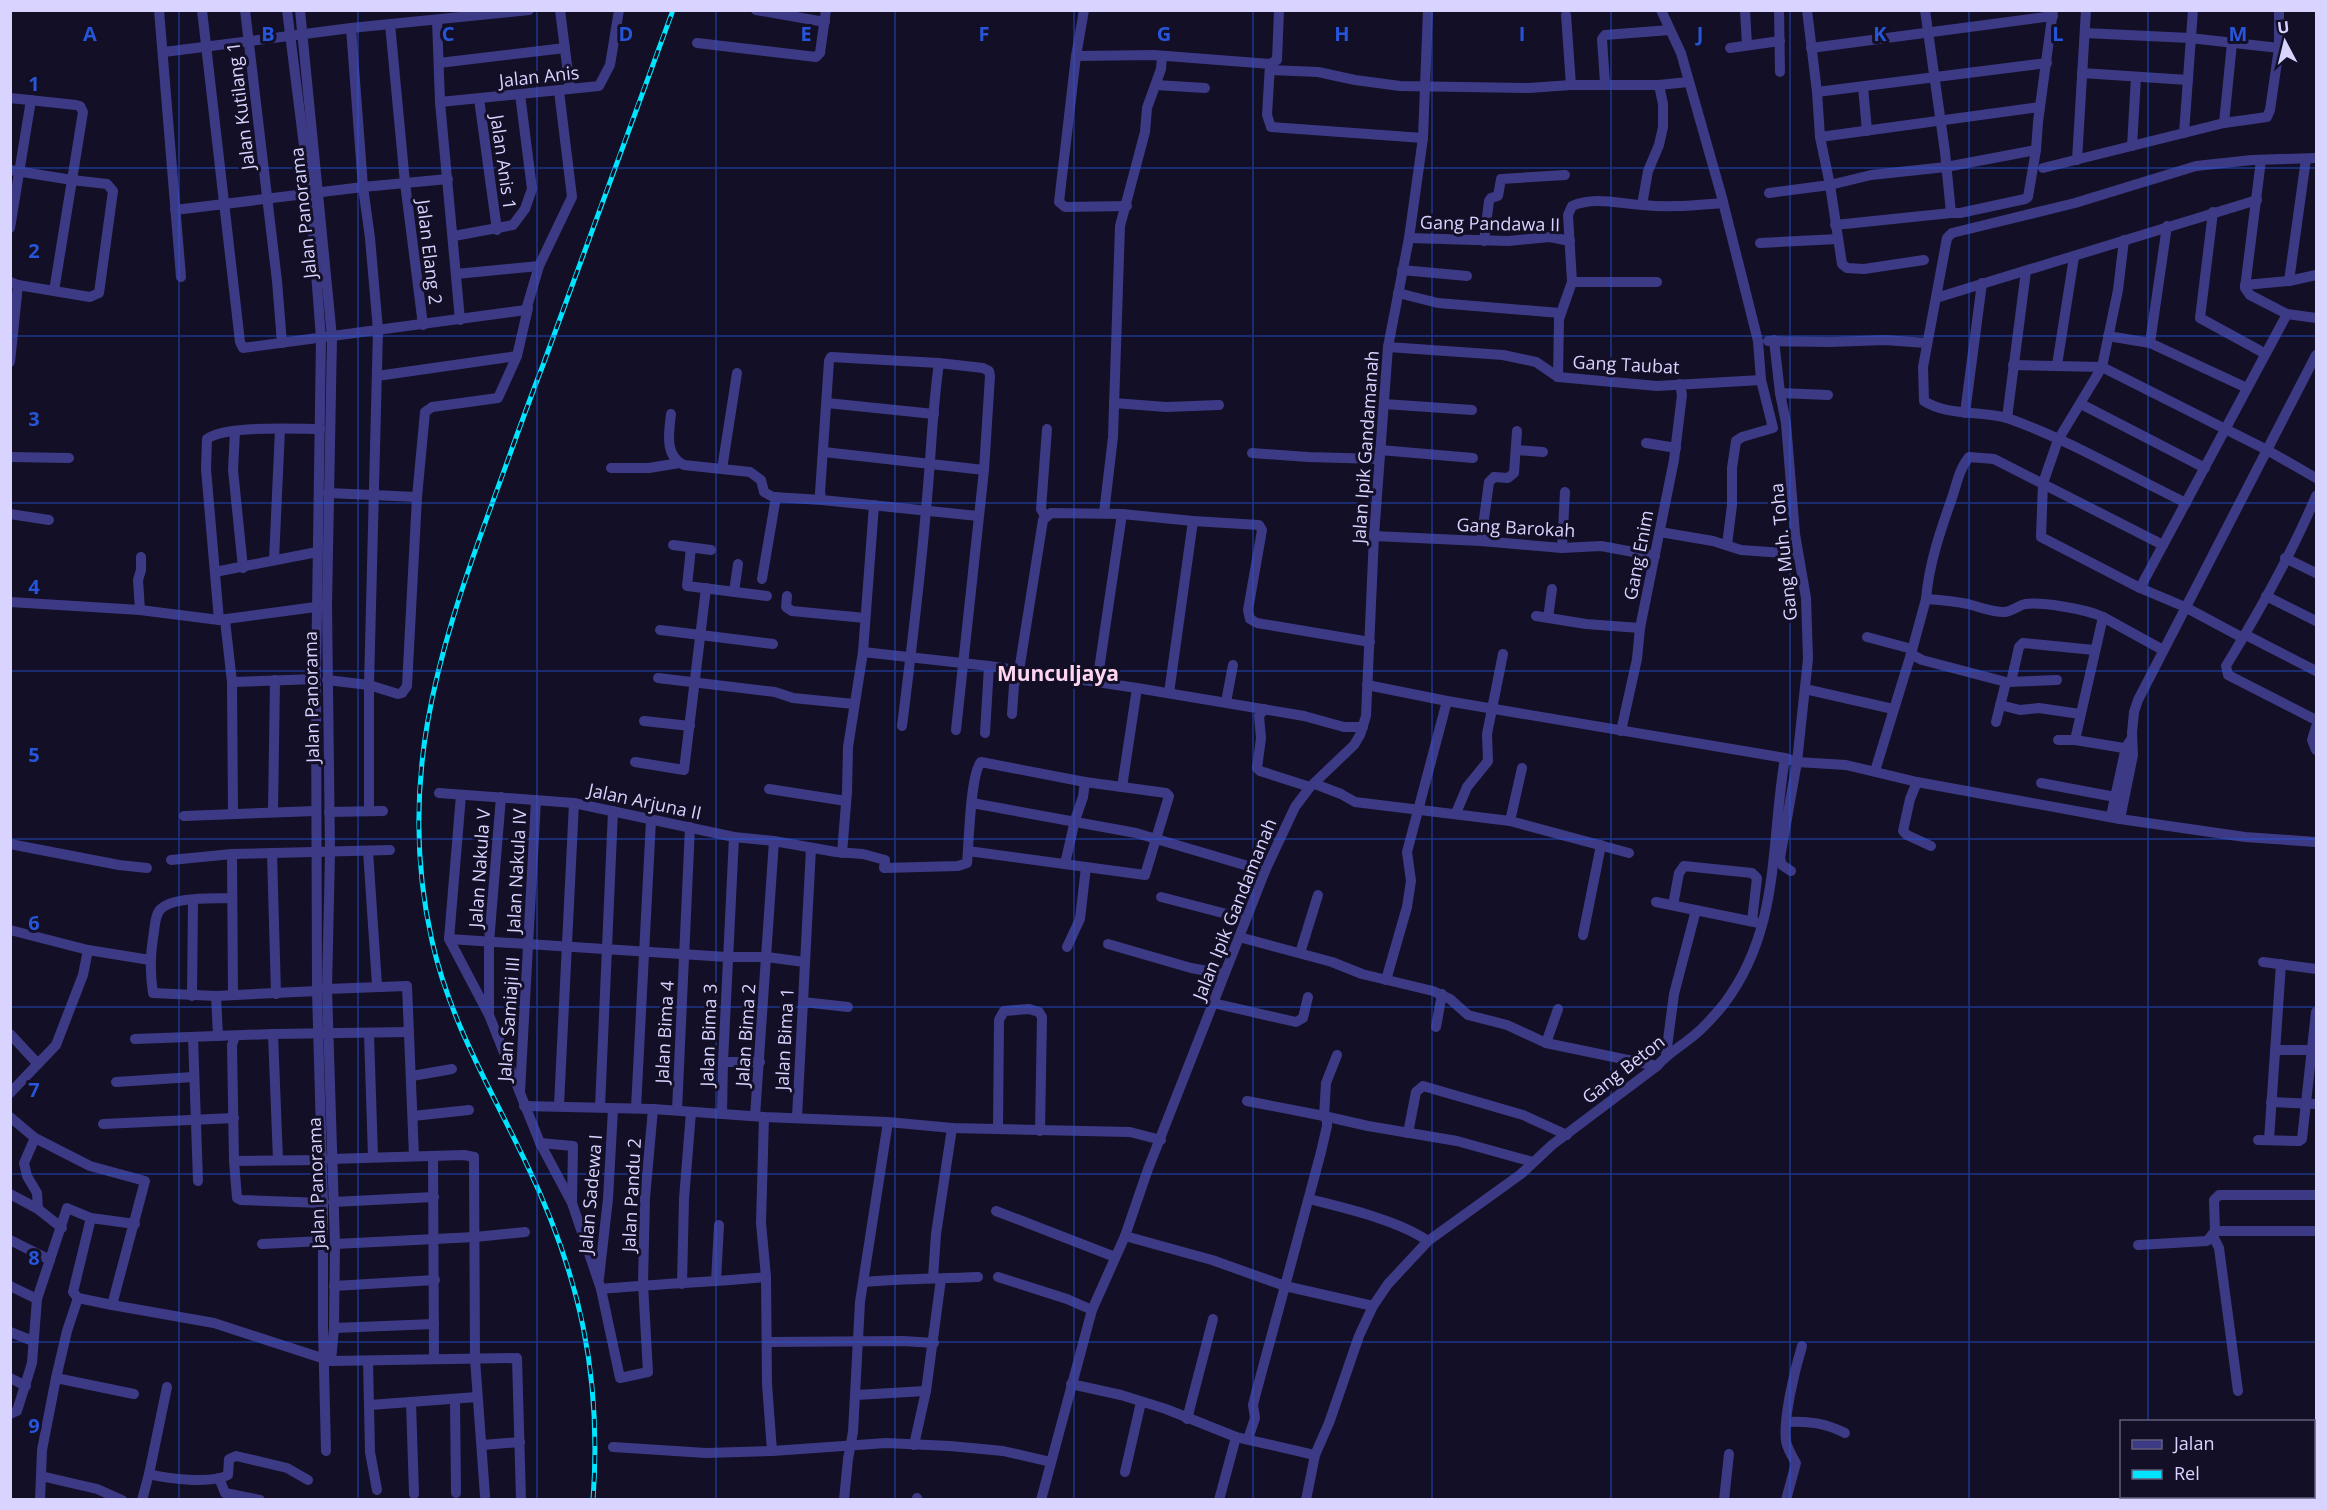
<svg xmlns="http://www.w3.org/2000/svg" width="2327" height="1510" viewBox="0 0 2327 1510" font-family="'Open Sans',sans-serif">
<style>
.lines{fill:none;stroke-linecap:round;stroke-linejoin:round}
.minor{stroke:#3d3a85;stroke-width:10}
.rail-casing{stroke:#00e5ff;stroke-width:5}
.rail{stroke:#130f26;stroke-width:3;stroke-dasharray:9;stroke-linecap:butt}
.grid{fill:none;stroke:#2655da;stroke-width:1.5;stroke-opacity:0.55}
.labels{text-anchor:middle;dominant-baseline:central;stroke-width:6;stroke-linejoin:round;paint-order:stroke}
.street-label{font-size:18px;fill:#d9d4ff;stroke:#130f26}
.quarter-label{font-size:21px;font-weight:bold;fill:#ffd6f0;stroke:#130f26}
.grid-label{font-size:20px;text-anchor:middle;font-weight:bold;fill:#2655da;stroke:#130f26;stroke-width:6;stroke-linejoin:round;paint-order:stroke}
</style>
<rect width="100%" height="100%" fill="#130f26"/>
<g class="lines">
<g class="minor">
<polyline points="159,10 181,277"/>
<polyline points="202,10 240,342 243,348 526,310 539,266 572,197 559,91"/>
<polyline points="245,10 277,281 282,343"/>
<polyline points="287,10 310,194 321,338 316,679 317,991 323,1203 323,1328 326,1451"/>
<polyline points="300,10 332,337 327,605 330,852 327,989 335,1244 334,1328 331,1361"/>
<polyline points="560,10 570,89"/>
<polyline points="756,10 825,22"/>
<polyline points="1084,10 1076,56 1059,202 1065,207 1127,206"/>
<polyline points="1661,10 1681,53 1721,194 1758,341 1761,380 1773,428 1742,437 1736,441 1732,468 1732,505 1727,545"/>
<polyline points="1745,10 1747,45"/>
<polyline points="1779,10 1780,72"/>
<polyline points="1807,10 1817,92 2047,63"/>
<polyline points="1925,10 1945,152 1951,213 1960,213 2025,199 2028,197 2036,150 2038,122 2053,10"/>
<polyline points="1566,15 1571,85"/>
<polyline points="437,20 440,102 460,320"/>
<polyline points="390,24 405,183 423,325"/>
<polyline points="351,28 363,187 370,238 378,330 369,685 369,810"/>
<polyline points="2085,33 2190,38 2279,48"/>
<polyline points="697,43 816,57 820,53 826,10"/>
<polyline points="1730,48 1780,41"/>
<polyline points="1811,48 2053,16"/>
<polyline points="164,52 351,28 529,10"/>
<polyline points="1076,56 1154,55 1270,64 1277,60 1279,10"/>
<polyline points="439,63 565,48"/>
<polyline points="1270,65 1267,115 1271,127 1423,138"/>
<polyline points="1270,70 1318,72 1355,80 1400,86 1529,88 1571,85 1659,85 1688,82"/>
<polyline points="2082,73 2188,80"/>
<polyline points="1605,83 1602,39 1605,35 1670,30"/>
<polyline points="1156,85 1205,88"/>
<polyline points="1863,87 1867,131"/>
<polyline points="1817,92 1820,137 1830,185 1871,175 1946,167 2036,150"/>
<polyline points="10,98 76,105 80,106 83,112 72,180 10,170"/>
<polyline points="479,99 497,230"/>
<polyline points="440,102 599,86 610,65 619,10"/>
<polyline points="2224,123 2232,43"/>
<polyline points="2184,133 2193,10"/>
<polyline points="1820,137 2040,107"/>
<polyline points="2132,146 2136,77"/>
<polyline points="2077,160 2086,10"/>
<polyline points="2261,160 2245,288 2250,295 2287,314 2316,318"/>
<polyline points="2043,168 2224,123 2267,117 2270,110 2279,48 2279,10"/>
<polyline points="1769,193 1830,185 1842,264 1847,268 1864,269 1924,260"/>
<polyline points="1642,205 1648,171 1659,145 1663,127 1663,104 1659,85"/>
<polyline points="175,210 363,187 448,179"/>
<polyline points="2213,212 2200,318 2264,353"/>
<polyline points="1835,225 1951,213"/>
<polyline points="2167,226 2150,343 2247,388"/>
<polyline points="10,228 31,100"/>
<polyline points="454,236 513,225 525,209 532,189 520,94"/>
<polyline points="1409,238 1508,241 1550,237 1570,241"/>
<polyline points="2124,240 2118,290 2102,367 2058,440 2043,483 2041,537 2140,588 2185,607 2243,638"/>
<polyline points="1484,241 1489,201 1491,198 1498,196 1501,179 1565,175"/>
<polyline points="1760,243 1838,239"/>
<polyline points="1402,270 1467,276"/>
<polyline points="456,274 539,266"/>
<polyline points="2289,281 2306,159"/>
<polyline points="10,282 18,285 10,362"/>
<polyline points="1572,282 1657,282"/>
<polyline points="18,285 90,297 99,293 113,191 107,184 72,180 54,291"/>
<polyline points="2245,285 2289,281 2316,275"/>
<polyline points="1398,293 1438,303 1560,313"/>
<polyline points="1936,298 2257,200"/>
<polyline points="2108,336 2150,343"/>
<polyline points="1774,340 1780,393 1786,423 1795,534 1806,598 1808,659 1797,762 1780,858 1782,865 1791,871"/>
<polyline points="1768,341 1830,342 1885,340 1926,343"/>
<polyline points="1388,347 1503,355 1536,362 1558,377 1657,386 1761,380"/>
<polyline points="939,363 983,368 989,371 990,376 984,470 956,730"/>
<polyline points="2013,365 2102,367 2267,450 2316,478"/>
<polyline points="2057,365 2074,257"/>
<polyline points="377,376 517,356"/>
<path d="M1558 377 1559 319 1572 282 1568 215 1572 206C1595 196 1620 204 1643 205 1670 208 1696 205 1723 203"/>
<polyline points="1780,393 1828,395"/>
<polyline points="827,403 934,414"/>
<polyline points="1114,403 1166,407 1219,405"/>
<polyline points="1384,404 1472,410"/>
<polyline points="2081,404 2205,468"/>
<polyline points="1965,413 1982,283"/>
<path d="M671 414C669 432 664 456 684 465L750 472 761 480 764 492 773 497 822 500"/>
<polyline points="2007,418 2026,271"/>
<polyline points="235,431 233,470 243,568"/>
<polyline points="1646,443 1676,448"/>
<polyline points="1380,450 1473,458"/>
<polyline points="1517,450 1543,452"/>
<polyline points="824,452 984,470"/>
<polyline points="1252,453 1308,457 1379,459"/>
<polyline points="10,457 69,458"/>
<polyline points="611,468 649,468 679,463"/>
<polyline points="722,469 737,373"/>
<polyline points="328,493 417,497"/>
<path d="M2316 496C2291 555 2259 612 2226 666L2228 675 2316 720"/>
<path d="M2186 503C2128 475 2071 441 2010 419 1983 410 1949 417 1924 401L1923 367 1947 238 1952 233 2075 203 2196 166 2252 160 2316 158"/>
<polyline points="1104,513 1113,437 1120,226 1145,132 1147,108 1161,69 1162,56"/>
<polyline points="10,514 49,520"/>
<polyline points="1045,516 1041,509 1047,429"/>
<polyline points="1660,532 1713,541 1741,550 1797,554"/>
<polyline points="1374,536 1481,541 1562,548 1601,546 1655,556"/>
<polyline points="1481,541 1489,482 1494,477 1508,478 1514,473 1517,431"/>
<polyline points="673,545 711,550"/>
<polyline points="691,548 687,586 767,596"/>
<polyline points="1562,548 1565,492"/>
<polyline points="2285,558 2316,573"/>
<polyline points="274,560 280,429"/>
<polyline points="215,572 317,552"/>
<polyline points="762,579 776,497"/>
<polyline points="2140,588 2287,314"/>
<polyline points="734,592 738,564"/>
<polyline points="787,596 786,607 792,611 865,618"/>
<polyline points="2266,596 2316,621"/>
<path d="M1926 599C1929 563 1941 529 1953 495 1957 482 1960 468 1969 457L1994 459 2163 545"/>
<polyline points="10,602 140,610 219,620 323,606"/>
<polyline points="140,610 138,580 141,570 141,557"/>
<polyline points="1536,616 1586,624 1640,628"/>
<polyline points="1548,618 1552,589"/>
<path d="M219 620 206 469 207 439C225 425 295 429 320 429"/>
<polyline points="225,620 232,682 233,813"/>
<polyline points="660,630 773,644"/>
<polyline points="2246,635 2316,671"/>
<polyline points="1867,637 1912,649"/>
<polyline points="863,652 989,666 1137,688 1304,716 1344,727 1363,727"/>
<polyline points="658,678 775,692 793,698 854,704"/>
<polyline points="327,680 369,685 398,694 402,693 407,686 417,497 425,412 432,407 498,398 517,356 528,308"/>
<polyline points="232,682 316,679"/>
<path d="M2006 682 1922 660 1911 654 1926 599C1940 600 1954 601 1968 604 1980 607 1991 612 2004 612 2012 612 2017 606 2025 604 2043 602 2086 609 2103 617"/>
<polyline points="2011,682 2019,647 2023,643 2094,650"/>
<polyline points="1097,683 1122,514"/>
<polyline points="1367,685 1447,701 1785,758 1797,762 1846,765 1917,782 2120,819 2245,837 2316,842"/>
<polyline points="1805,689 1893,709"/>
<polyline points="1169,693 1193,521"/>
<polyline points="1226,702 1233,665"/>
<polyline points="2000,705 2020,710 2039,708 2080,714"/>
<polyline points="1264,709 1259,716 1261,738 1257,768 1260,771 1310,787"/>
<polyline points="1012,714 1014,685 1019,671 1043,520 1051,513 1122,514 1193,521 1259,525 1262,530 1248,610 1250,619 1257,623 1370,642"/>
<polyline points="644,721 690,726"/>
<polyline points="1996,722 2006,682 2057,680"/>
<path d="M902 726C911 654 920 581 926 509 931 460 932 411 939 363L831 357 829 361 820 493 822 500 978 516"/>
<polyline points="2316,727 2312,740 2316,750"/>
<polyline points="1621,731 1637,659 1640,628 1674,460 1682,395 1680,384"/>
<polyline points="985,733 989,666"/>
<polyline points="2058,740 2075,740 2130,749"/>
<polyline points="2075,740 2103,617 2163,650"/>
<polyline points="635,762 684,770 706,588"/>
<polyline points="1875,771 1911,654"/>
<polyline points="1917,782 1910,799 1903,831 1907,835 1931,846"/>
<polyline points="2041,783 2115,797"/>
<polyline points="1315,784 1341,794 1355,802 1510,821 1629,853"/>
<polyline points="1122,787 1137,688"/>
<polyline points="769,789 846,801"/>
<path d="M439 793 574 803 734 837 774 841 836 852 863 854 885 860 884 868 958 866 967 863C969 844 970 774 981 762L1085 782 1166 793 1169 796 1145 875 968 851"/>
<polyline points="461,795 449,939 489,1015 540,1143 572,1203 601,1289 620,1378 648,1372 643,1284 645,1198 653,1109"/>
<polyline points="972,803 1136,833 1265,871"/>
<polyline points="273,812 275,680"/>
<polyline points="329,812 383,811"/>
<polyline points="1456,813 1467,787 1488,761 1487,734 1503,654"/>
<polyline points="184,816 316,811"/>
<polyline points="2111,816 2126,747 2132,738"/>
<polyline points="2120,819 2133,755 2132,733 2134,712 2138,700 2316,355"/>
<polyline points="1510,821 1522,768"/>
<polyline points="10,844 119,865 147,868"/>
<polyline points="368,851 377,985"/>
<polyline points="272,853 276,994"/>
<polyline points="842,853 847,792 848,747 863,652 874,505"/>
<polyline points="232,854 233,995"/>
<polyline points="171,860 232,854 390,850"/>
<polyline points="1065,864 1075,820 1083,797 1085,782"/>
<polyline points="1161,897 1246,919"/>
<path d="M230 898C213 899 170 896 159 911 154 919 155 929 153 938 150 957 150 974 153 993L216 996 317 991"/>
<polyline points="1656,902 1759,923"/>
<polyline points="1673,905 1679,873 1684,866 1752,873 1757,878 1752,921"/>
<polyline points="10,930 88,950 150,960"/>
<polyline points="1583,935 1601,845"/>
<polyline points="1239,937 1332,962 1362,974 1433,991 1450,999 1468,1015 1507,1025 1546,1043 1657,1066"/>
<polyline points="449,939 727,957 767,957 804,962"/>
<polyline points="1108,944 1191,968 1224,974"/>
<polyline points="1067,947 1080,919 1086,867"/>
<polyline points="1300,953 1318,895"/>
<polyline points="2263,962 2316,969"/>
<polyline points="1386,980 1407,907 1411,881 1407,852 1447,701"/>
<polyline points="327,989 407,986 414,1156"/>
<polyline points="192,996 193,900"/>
<polyline points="216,996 218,1036"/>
<polyline points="803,1002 848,1007"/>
<polyline points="1213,1003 1296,1022 1303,1018 1308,997"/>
<polyline points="489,1013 489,942 501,797"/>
<polyline points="1436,1027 1442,994"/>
<polyline points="10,1034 38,1064"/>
<polyline points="273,1034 278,1160"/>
<polyline points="369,1034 373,1157"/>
<polyline points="235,1036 232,1045 234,1161 237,1198 241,1200 323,1203"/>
<polyline points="193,1037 198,1181"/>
<polyline points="135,1039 273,1034 409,1032"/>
<polyline points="1546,1043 1558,1009"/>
<polyline points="2275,1050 2311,1050"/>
<polyline points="1666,1055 1674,994 1696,910"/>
<polyline points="723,1062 760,1062"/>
<polyline points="412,1076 452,1069"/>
<polyline points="116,1082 193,1077"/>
<polyline points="520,1092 536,800"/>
<polyline points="10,1093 56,1045 83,975 88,950"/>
<polyline points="1247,1101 1324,1116 1326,1083 1337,1055"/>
<polyline points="2271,1102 2316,1104"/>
<polyline points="559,1105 574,803"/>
<polyline points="524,1106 653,1109 764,1117 888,1122 952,1128 1130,1132 1161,1140"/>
<polyline points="600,1107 613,811"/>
<polyline points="636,1108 651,820"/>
<polyline points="677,1110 690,827"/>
<polyline points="722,1114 723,1062 734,837"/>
<polyline points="413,1116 469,1110"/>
<polyline points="755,1116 774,841"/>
<polyline points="10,1117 35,1138 90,1166 145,1181 112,1305 214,1323 331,1361 517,1358 521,1500"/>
<polyline points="764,1117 761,1223 766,1277 767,1384 772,1451"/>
<polyline points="797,1117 811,848"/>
<polyline points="103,1124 234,1118"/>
<polyline points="998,1129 999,1020 1004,1011 1029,1009 1039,1012 1042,1017 1040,1131"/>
<polyline points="1408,1133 1416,1092 1423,1086 1523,1115 1567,1135"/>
<polyline points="35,1138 24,1163 27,1176 37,1193 38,1209"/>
<polyline points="2258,1140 2299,1141 2302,1139 2316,1012"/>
<polyline points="2269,1140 2281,964"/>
<polyline points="540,1143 573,1146 572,1202"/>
<polyline points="433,1156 434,1359"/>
<polyline points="330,1159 464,1155 474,1157 475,1359 485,1496"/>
<polyline points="234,1161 321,1160"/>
<polyline points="10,1194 38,1209 62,1228"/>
<polyline points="2316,1195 2219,1195 2214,1200 2215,1231 2316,1231"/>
<path d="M1309 1199C1344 1208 1398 1220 1428 1241"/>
<polyline points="333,1202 434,1197"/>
<polyline points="996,1211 1115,1257"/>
<polyline points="91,1218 73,1292 78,1298 112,1305"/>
<polyline points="1125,1236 1212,1260 1285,1286 1321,1152 1327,1126 1327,1121 1324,1116 1368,1126 1457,1141 1533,1162"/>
<polyline points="2213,1236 2219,1248 2238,1391"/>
<polyline points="10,1240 50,1260"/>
<polyline points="262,1244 323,1241"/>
<polyline points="335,1244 475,1237 525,1232"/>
<polyline points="2138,1245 2207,1241 2215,1231"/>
<polyline points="998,1277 1067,1299 1092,1310"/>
<polyline points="599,1278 608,1199 613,1109"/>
<polyline points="933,1278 936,1234 952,1128"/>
<polyline points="716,1281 719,1225"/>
<path d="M864 1282C902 1278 940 1279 978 1277"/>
<polyline points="682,1284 684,1199 691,1112"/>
<polyline points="10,1286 37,1299"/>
<polyline points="334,1286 435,1280"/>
<path d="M601 1289C656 1284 711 1282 766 1277"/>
<polyline points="334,1328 434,1324"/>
<polyline points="10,1332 33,1341"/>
<polyline points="768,1342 903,1341 934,1343"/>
<polyline points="368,1361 370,1452 377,1490"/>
<polyline points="10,1378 26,1386"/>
<polyline points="56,1378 134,1394"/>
<path d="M1071 1384 1121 1395 1166 1409 1236 1437 1315 1455 1329 1423 1359 1336 1373 1306 1388 1284 1428 1241 1521 1174 1552 1145 1657 1066C1667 1054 1680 1047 1692 1037 1704 1028 1715 1015 1724 1004 1781 928 1770 846 1785 758"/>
<polyline points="856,1395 926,1391"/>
<polyline points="455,1400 456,1493"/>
<polyline points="411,1402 414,1494"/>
<polyline points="370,1405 477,1397"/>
<polyline points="10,1414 17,1411 32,1363 37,1299 67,1208 91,1218 135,1224"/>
<polyline points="1187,1419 1213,1319"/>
<path d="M1787 1422C1809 1421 1825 1423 1845 1433"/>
<polyline points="1248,1439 1255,1418 1253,1405 1256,1393 1285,1286 1373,1306"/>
<polyline points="482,1445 520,1442"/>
<polyline points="914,1445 926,1391 941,1279"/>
<polyline points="613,1447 706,1453 772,1451 886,1443 950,1446 1003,1451 1051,1462"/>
<polyline points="1125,1472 1141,1402"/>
<path d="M149 1474C167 1479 212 1484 228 1475L229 1459 236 1456 287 1468 308 1480"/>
<polyline points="41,1476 97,1489 122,1500"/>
<polyline points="219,1478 225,1493 260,1500"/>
<polyline points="2314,1478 2316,1478"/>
<polyline points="40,1500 42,1450 56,1378 67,1331 78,1298"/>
<polyline points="142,1500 149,1474 167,1387"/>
<polyline points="844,1500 848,1459 853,1432 860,1302 888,1122"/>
<polyline points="917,1500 917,1498"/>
<polyline points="1041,1500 1092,1310 1125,1236 1148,1169 1265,871 1295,807 1310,787 1354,745 1360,735 1366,716 1374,536 1388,347 1409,238 1423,138 1428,10"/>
<polyline points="1219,1500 1236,1437"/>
<polyline points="1306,1500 1315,1455"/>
<polyline points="1724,1500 1729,1454"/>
<path d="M1786 1500 1796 1463C1792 1456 1787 1448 1786 1441 1783 1418 1795 1369 1802 1346"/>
<polyline points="2287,1500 2288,1496"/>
</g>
<g class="rail-casing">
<path id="rail" d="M593 1500C602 1376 580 1276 527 1165 492 1091 450 1022 432 941 397 785 436 658 489 512 507 463 524 414 543 365 586 247 629 129 673 10"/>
</g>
<use href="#rail" class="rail"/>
</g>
<path class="grid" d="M179 10V1500M358 10V1500M537 10V1500M716 10V1500M895 10V1500M1074 10V1500M1253 10V1500M1432 10V1500M1611 10V1500M1790 10V1500M1969 10V1500M2148 10V1422M10 168H2316M10 336H2316M10 503H2316M10 671H2316M10 839H2316M10 1007H2316M10 1174H2316M10 1342H2316M2148 1496V1500"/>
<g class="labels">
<g class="street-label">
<text transform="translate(539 76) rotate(-6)">Jalan Anis</text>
<text transform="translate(240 106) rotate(-97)">Jalan Kutilang 1</text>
<text transform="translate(504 162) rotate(82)">Jalan Anis 1</text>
<text transform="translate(303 213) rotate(-96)">Jalan Panorama</text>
<text transform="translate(1490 223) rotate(1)">Gang Pandawa II</text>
<text transform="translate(430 252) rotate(83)">Jalan Elang 2</text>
<text transform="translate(1626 364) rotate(3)">Gang Taubat</text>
<text transform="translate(1365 447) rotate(-86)">Jalan Ipik Gandamanah</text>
<text transform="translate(1516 527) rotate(3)">Gang Barokah</text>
<text transform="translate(1783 552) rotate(-96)">Gang Muh. Toha</text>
<text transform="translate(1638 555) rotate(-79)">Gang Enim</text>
<text transform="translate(311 697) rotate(-91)">Jalan Panorama</text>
<text transform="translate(645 801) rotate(12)">Jalan Arjuna II</text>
<text transform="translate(479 868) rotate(-86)">Jalan Nakula V</text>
<text transform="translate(516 871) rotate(-87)">Jalan Nakula IV</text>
<text transform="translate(1234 909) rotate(-68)">Jalan Ipik Gandamanah</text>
<text transform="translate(508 1019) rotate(-86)">Jalan Samiaji III</text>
<text transform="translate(664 1032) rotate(-87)">Jalan Bima 4</text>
<text transform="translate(708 1035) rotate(-88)">Jalan Bima 3</text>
<text transform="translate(745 1035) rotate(-86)">Jalan Bima 2</text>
<text transform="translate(784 1039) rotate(-87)">Jalan Bima 1</text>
<text transform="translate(1623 1069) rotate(-38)">Gang Beton</text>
<text transform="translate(316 1183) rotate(-92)">Jalan Panorama</text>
<text transform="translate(590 1194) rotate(-85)">Jalan Sadewa I</text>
<text transform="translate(631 1195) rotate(-87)">Jalan Pandu 2</text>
</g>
<g class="quarter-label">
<text x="1058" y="673">Munculjaya</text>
</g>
</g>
<g class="grid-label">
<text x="90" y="41">A</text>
<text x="268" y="41">B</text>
<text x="448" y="41">C</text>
<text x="626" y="41">D</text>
<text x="806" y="41">E</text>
<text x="984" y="41">F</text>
<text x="1164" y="41">G</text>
<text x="1342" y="41">H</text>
<text x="1522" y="41">I</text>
<text x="1700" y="41">J</text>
<text x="1880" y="41">K</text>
<text x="2058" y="41">L</text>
<text x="2238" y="41">M</text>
<text x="34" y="91">1</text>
<text x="34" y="258">2</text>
<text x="34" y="426">3</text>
<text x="34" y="594">4</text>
<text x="34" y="762">5</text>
<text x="34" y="930">6</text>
<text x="34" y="1097">7</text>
<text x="34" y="1265">8</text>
<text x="34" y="1433">9</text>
</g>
<rect width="2327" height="1510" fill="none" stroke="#d9d4ff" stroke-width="24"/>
<rect x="2120" y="1420" width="195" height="78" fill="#130f26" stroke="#625e7d" stroke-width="1.5"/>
<rect x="2132" y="1440" width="30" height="9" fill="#3d3a85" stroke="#625e7d" stroke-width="1.5"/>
<text x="2174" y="1450" font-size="18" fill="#d9d4ff">Jalan</text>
<rect x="2132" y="1470" width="30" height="9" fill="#00e5ff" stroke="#625e7d" stroke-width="1.5"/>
<text x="2174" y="1480" font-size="18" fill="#d9d4ff">Rel</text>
<g transform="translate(2285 42) rotate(353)" stroke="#130f26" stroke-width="4.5" paint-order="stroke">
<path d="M0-4.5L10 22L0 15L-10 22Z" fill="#d9d4ff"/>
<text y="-9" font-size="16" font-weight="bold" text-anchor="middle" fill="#d9d4ff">U</text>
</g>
</svg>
